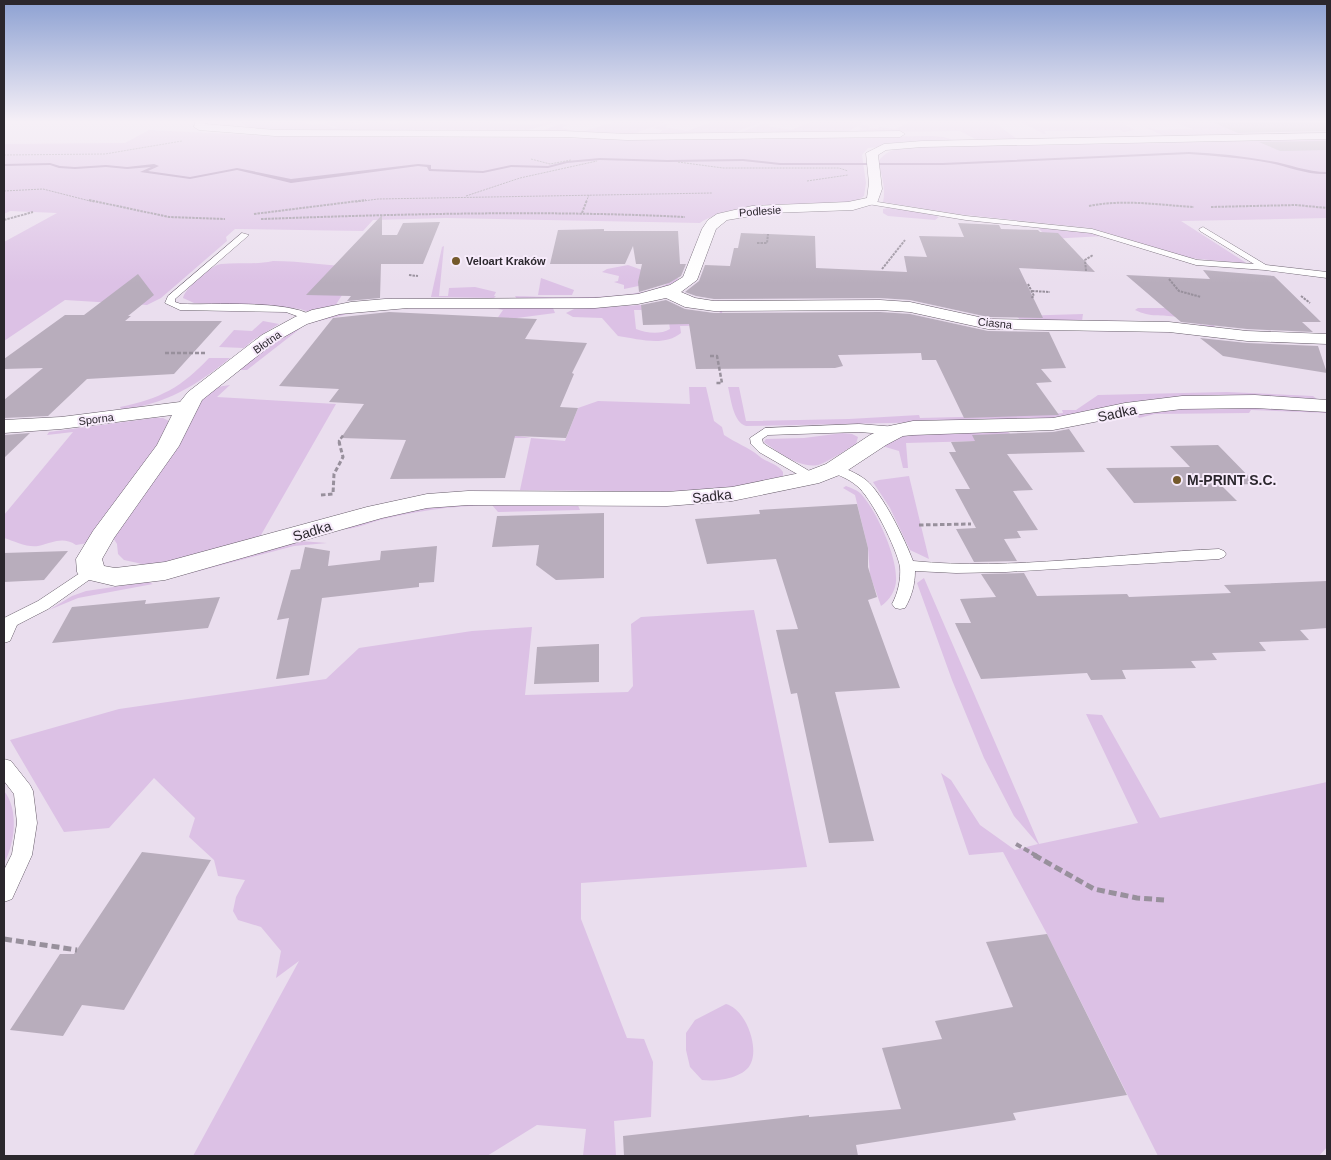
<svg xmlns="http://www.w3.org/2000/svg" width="1331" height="1160" viewBox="0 0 1331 1160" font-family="Helvetica,sans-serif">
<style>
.green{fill:#dcc1e5}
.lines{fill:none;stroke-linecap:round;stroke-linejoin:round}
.stream{fill:#a585b0;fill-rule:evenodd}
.building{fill:#b8adbc}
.service-casing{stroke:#675d6a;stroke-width:1}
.minor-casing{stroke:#675d6a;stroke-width:1}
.path-far5{stroke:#98909c;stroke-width:1;stroke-dasharray:2 1;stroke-linecap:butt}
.path-far4{stroke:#98909c;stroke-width:2;stroke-dasharray:2.5 1;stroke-linecap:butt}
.path-far3{stroke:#98909c;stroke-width:2.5;stroke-dasharray:4 2;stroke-linecap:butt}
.path-far2{stroke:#98909c;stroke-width:3;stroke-dasharray:4.5 2.5;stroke-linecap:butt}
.path-far1{stroke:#98909c;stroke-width:4;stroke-dasharray:6 3;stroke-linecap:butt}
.path{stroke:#98909c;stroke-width:5;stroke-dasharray:8 4;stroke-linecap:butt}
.service{fill:#fff;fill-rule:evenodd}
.minor{fill:#fff;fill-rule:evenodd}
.poi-dot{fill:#74592b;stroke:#f7ebfb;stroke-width:2}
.labels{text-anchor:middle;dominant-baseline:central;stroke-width:4;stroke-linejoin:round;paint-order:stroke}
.far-street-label{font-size:11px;fill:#2b272d;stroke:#f7ebfb}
.far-poi-label{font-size:11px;font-weight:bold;fill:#2b272d;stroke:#f7ebfb;text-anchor:start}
.street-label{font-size:14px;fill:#2b272d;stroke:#f7ebfb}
.poi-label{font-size:14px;font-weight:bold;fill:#2b272d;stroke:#f7ebfb;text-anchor:start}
</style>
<rect width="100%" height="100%" fill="#eadeee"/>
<g class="green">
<polygon points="240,121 297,121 312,125 320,124 335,128 337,127 323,124 337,121 367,121 341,127 373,121 393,124 411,121 468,121 531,125 558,121 529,130 530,131 280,130 247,127"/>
<polygon points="617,121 669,121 633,134 538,132 561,124 568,125 561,128 581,132"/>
<polygon points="715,121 764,121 733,133 651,133 660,133 662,130 652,128 665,124 670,124 665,127 687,131"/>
<polygon points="813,121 867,121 847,132 739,133 765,123 773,124 768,126 791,130"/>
<polygon points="912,121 992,121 1017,139 977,140 960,131 857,132 862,128 858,127 862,125 871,126 869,128 876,129 880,127 895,129"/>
<polygon points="1019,121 1030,121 1034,123 1068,123 1065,121 1123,121 1131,124 1125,125 1135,130 1124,132 1120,130 1044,131 1046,134 1044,134"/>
<polygon points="1173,121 1226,121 1231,126 1247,133 1261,133 1164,136 1145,127 1157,130 1192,129"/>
<path d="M149 130 269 136 626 139 932 136 944 137 953 140 868 148 862 155 866 183 864 196 858 200 846 203C810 205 727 203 700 223L447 218 373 220 363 231 235 229 226 237 227 241 161 298 147 305 65 300 4 341V242L57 213 10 211 4 214V144L125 143Z"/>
<path d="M1327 139V218L1181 221 1248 264 1190 258 1090 228 957 214 883 202C886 189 882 176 878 162 887 148 902 148 917 146Z"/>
<polygon points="889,208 924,212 939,217 935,220 888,216 883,213 883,209"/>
<polygon points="1038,228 1085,232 1104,236 1049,239"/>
<polygon points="444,246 439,296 448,296 449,288 475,287 496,292 494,296 496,296 494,298 431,297 442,247"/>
<path d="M273 261C302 261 330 266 360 267L335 306 309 312 300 309 265 305 194 303 183 298C185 288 211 265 221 264 238 262 255 265 273 261Z"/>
<polygon points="628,265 642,270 648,284 624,289 624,285 614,282 618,281 619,276 602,272 607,269"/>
<path d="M675 277 679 279C638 307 565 299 517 299L515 296C547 297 656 303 675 277Z"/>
<polygon points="541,278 574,290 572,295 538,295"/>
<path d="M641 305 642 310H634L636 329C646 333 660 335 670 329L667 310 676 324 719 316 720 311 722 310 723 325 680 326 681 333C664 347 639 339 618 336L602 318 573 317 566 313 574 309Z"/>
<path d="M502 307 553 308 555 313 517 318 449 425 531 438 565 441 578 408 598 401 690 404 689 387H706L714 421 722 427 724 435C736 443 748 447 759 456 767 463 777 463 783 472V476L757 484 705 492 520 490 531 438H490L489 441 419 442 455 380 503 310 498 309Z"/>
<path d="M1138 308H1190L1202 325H1214L1215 327C1201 328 1191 319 1177 317 1161 314 1151 318 1135 310Z"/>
<path d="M365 310 306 324 247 370H238C259 354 279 337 301 325 320 316 345 314 365 310Z"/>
<polygon points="1083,314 1082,321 1020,320 1017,316"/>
<polygon points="263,321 279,324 253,340 244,348 219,347 234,330 252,331"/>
<path d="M209 358H230C196 386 166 404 121 410L120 407C160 399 182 387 209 358Z"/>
<polygon points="230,385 217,397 336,404 257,542 160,564 147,565 124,560 118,554 117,544 112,536 203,399 217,387"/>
<path d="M728 387H739L746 421 849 419 919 415 920 418 1039 415 1063 413 1062 410H1076L1098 395 1227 392 1313 396 1317 399 1327 400V402L1271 398 1035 420 746 426C733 422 731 399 728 387Z"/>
<polygon points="1180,407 1299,407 1327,410 1327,413 1251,410 1249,413 1155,414 1139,418 1136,414"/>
<path d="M154 418H163L169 421 165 435 88 543 76 545C62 536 53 543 38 546 28 548 14 541 4 538V515L73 432 47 435 49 432Z"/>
<polygon points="1007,431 1017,440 906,443 908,468 903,468 899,451 882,446 901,434"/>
<path d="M843 433 852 434 858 437 856 444C845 450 833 459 821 464 803 471 778 452 764 442L766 439 804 438Z"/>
<polygon points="909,476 929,559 910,550 890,508 873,482 879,480"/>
<path d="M846 486C851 488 858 490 862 495 877 512 896 555 896 577 897 589 890 600 881 606L870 575 868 548 855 495 843 488Z"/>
<path d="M577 503 580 510 498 512 492 505C455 506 420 510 384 519 370 522 352 531 339 529L438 504Z"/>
<polygon points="300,541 327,543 294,546 180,576"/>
<polygon points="924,578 1039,844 1138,823 1086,714 1102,715 1160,818 1327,782 1327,1147 1319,1156 1158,1156 1047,934 1003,852 969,855 941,773 951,780 980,825 1015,850 1038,844 1014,816 984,758 952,680 917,583"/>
<polygon points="148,582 153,584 78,598 49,610 72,596 86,591"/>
<polygon points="754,610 807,867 581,883 581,919 627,1038 644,1039 653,1062 651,1117 614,1121 616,1156 583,1156 586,1129 537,1125 487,1156 193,1156 299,961 276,978 281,951 261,927 238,920 233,911 236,897 245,880 218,876 214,860 189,837 195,818 154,778 109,828 64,832 10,740 119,709 326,679 359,648 472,631 532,627 525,695 628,692 633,686 631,624 641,617"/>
<path d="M4 791C19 809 15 844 4 863Z"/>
<path d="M726 1004C745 1009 759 1045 751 1063 745 1078 717 1082 702 1080L690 1067 686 1050V1033L695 1020Z"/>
</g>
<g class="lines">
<path class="stream" d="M1189 152C1216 153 1243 156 1270 161 1289 164 1307 172 1327 172V174C1308 175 1289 167 1270 163 1244 158 1216 156 1189 154L943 165H780L743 161 667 162 600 160 567 163 548 168 511 167 483 173 429 171 427 167 418 166 291 183 237 170 190 179 140 172 151 167 127 169 106 167 75 169 59 168 50 165 4 166V164L50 163 60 166 75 167 106 165 127 167 154 164 159 166 148 171 190 177 237 168 291 179 418 164 431 165V169L483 171 511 165 548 166 567 161 600 158 667 160 743 159 780 163H943Z"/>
</g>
<g class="building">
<polygon points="1210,121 1327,121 1327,131 1238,133"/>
<polygon points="1327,141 1327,150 1286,151 1280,151 1259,142"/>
<polygon points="382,215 382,235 397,235 403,223 440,222 423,264 381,264 380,298 347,301 351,296 306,295"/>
<polygon points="958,223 999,225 1001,229 1038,230 1040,232 1058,233 1095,272 1019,268 1043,318 988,317 910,300 880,298 714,299 696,296 685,292 699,281 705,265 730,266 734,248 738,248 741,233 815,236 816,268 907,272 904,256 927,257 919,236 964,237"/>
<polygon points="604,229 604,231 678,231 680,264 686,264 681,276 669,283 639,292 638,282 642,264 636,264 633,246 625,264 550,264 558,230"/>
<polygon points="1203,270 1274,276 1321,322 1302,322 1313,332 1247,329 1181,322 1126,275 1210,279"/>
<polygon points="138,274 154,295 128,316 131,316 125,321 222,321 174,374 87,379 48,416 4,418 4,400 43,368 4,369 4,359 65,315 84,315"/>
<polygon points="666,300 685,309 714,313 880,312 910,314 988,331 1049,332 1066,368 1041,369 1052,382 1036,383 1059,415 964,418 936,360 922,360 921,353 838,355 843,366 835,368 696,369 689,324 643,325 641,305"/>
<polygon points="389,312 537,319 525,339 587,343 572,373 574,374 560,407 578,408 566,438 515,436 505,478 390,479 406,440 341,438 364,404 329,402 339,389 279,386 333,318"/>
<polygon points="1200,338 1247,343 1318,346 1327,373 1223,356"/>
<polygon points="1069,429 1085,452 1007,454 1033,490 1013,491 1038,530 1017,531 1021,538 1004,539 1017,561 974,562 956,529 976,528 955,489 970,489 949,452 956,452 951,442 975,441 972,435 1053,432"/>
<polygon points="30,433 4,458 4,435"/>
<polygon points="1218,445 1256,484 1221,485 1237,501 1134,503 1106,468 1190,467 1170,446"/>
<polygon points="857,504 868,548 868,567 877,597 868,600 900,688 835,692 874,841 829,843 797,693 791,694 776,630 798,629 776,559 707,564 695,519 760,514 759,510"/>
<polygon points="604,513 604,578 556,580 536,565 539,545 492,547 497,516"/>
<polygon points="437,546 434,582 419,583 419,587 322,598 309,675 276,679 289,618 277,620 291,570 300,569 305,547 330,551 328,566 380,560 381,551"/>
<polygon points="68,551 44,580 4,582 4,553"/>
<polygon points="1024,573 1037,596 1127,594 1129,597 1231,593 1224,585 1327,581 1327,628 1300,630 1309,640 1259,642 1266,651 1212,653 1217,660 1191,661 1196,668 1122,670 1126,679 1091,680 1087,673 981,679 955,623 971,623 960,599 996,597 981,574"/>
<polygon points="220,597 208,628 52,643 72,607 146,600 145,604"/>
<polygon points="599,644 599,682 534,684 537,647"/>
<polygon points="142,852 211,860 124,1010 82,1005 63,1036 10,1030 60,954 74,954"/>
<polygon points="1047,934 1127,1095 1013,1113 1016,1120 856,1145 858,1156 624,1156 623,1136 809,1115 809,1117 901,1109 882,1048 942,1039 935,1021 1013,1007 986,942"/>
</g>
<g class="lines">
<g class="service-casing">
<g id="service">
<polygon points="865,200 966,216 1092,229 1197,260 1254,264 1200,231 1199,229 1203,227 1266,265 1327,272 1327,278 1265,270 1196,265 1091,233 966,220 868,204 864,202"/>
<path d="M242 233 249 235 175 299V302L181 304C214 305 285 300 311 315V319H305L286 312 180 310 165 303 168 296Z"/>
<polygon points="859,424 897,427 903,431 897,435 859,432 768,435 762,439 763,443 767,446 816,475 817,478 816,481 811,482 759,452 751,444 750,438 765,428"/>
<path d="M834 465C845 468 857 473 866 480 883 494 905 540 913 561 1011 571 1120 553 1219 549L1224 551 1226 554 1224 557 1219 559 1006 572 956 573 915 571C915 584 912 596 905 608L900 609 895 608 892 604C898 593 901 579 900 567 897 549 871 497 857 486 849 479 839 475 830 472L828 469 830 466Z"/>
<polygon points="91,567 96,569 98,572 96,575 48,609 17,625 10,641 4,643 4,618 38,601 86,569"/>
<polygon points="4,759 11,761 30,785 33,791 37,823 32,855 12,899 4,902 4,870 12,854 17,823 14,794 4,781"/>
</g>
</g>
<g class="minor-casing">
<g id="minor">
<polygon points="196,121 206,121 205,124 275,130 564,131 627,134 900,131 905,134 900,137 627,140 564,137 275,136 199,130 194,127"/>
<polygon points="1327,133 1327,139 922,147 886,150 878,155 882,189 877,203 853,210 770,213 727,220 716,229 697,280 681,292 695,298 714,301 880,300 910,302 988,319 1169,322 1247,331 1327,334 1327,344 1247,341 1169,332 988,329 910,312 880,310 714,311 685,307 666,298 638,304 595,308 408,308 340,314 307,324 275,342 202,400 179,446 114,538 102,559 104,566 115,568 165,562 367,507 427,494 468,491 667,492 732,487 805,472 826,464 870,435 889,426 913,421 1053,418 1125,403 1182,396 1255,395 1327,400 1327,412 1255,408 1182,409 1125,416 1053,430 913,435 903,436 886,445 842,474 819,483 732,501 667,506 468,505 427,508 382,518 165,580 115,586 81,578 77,572 76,559 93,531 157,445 172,415 61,429 4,433 4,420 61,417 180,402 188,392 262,335 295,317 312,310 351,302 385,299 595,298 638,294 670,285 683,277 702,229 708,220 717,214 752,206 848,202 867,198 869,183 866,153 884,144 922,141"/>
</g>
</g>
<g class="path-far5">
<polyline points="4,155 105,154 182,141"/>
<polyline points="531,159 550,164 571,160"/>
<polyline points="678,162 723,168 839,168 848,171"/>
<polyline points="807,181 848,175"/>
<polyline points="4,191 43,189 94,202"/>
<polyline points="466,196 520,178 597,161"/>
<polyline points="356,202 378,199 712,193"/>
<polyline points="586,202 589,195"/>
</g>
<g class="path-far4">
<polyline points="89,200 169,217 225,219"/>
<path d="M1089 206C1124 199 1159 205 1194 207"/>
<polyline points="1211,207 1296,205 1327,208"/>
<polyline points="582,213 587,200"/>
<polyline points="254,214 366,200"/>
<path d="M261 219C402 214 544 210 685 217"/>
<polyline points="4,220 33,212"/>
<polyline points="757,243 767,243 768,234"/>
<polyline points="882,269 905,240"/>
<polyline points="1086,271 1085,260 1093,255"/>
<polyline points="409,275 418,276"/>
<polyline points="1169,279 1179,291 1201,297"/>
<polyline points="1028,284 1034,296 1031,298"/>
<polyline points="1032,291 1050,292"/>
<polyline points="1301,296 1310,303"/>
</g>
<g class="path-far3">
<polyline points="165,353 205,353"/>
<polyline points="710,356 717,356 722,383 716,383"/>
<polyline points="340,444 339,441 344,434"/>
</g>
<g class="path-far2">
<polyline points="321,495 333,494 334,474 343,457 339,442"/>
<polyline points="919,525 971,524"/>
</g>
<polyline class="path-far1" points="1016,844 1037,856"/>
<g class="path">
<polyline points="1034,855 1094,889 1137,898 1164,900"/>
<polyline points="4,939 77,950"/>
</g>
<use href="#service" class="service"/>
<use href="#minor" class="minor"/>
</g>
<linearGradient id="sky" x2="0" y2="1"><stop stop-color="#8da1d2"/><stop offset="0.43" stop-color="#f6f0f7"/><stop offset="1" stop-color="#f6f0f7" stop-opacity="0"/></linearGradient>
<rect width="1331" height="283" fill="url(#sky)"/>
<g class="poi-dot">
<circle cx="456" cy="261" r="5"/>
<circle cx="1177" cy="480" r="5"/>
</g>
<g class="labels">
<g class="far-street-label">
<text transform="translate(760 211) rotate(-4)">Podlesie</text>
<text transform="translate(995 323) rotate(6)">Ciasna</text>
<text transform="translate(267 342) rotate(-35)">Błotna</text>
<text transform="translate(96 419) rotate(-7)">Sporna</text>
</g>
<g class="far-poi-label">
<text x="466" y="261">Veloart Kraków</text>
</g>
<g class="street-label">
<text transform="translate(1117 413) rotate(-12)">Sadka</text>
<text transform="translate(712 496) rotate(-6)">Sadka</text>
<text transform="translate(312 531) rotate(-17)">Sadka</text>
</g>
<g class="poi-label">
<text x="1187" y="480">M-PRINT S.C.</text>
</g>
</g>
<rect width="1331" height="1160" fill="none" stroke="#2b272d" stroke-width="10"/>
</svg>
